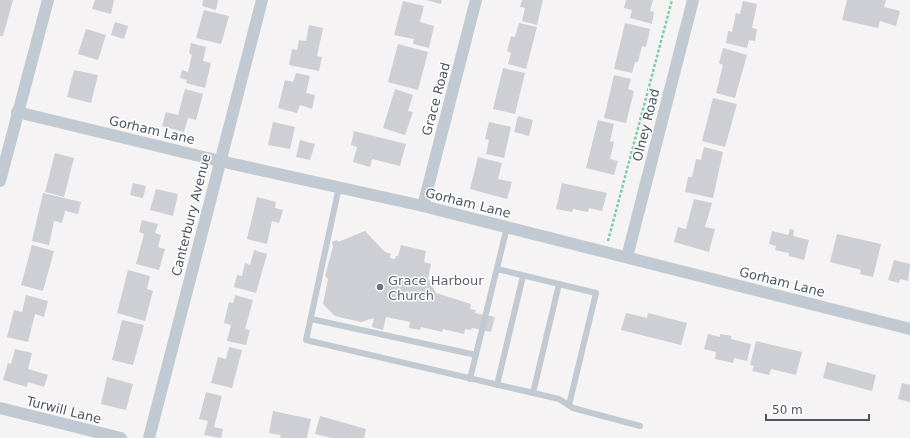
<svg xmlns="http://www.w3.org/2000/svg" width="910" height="438" viewBox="0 0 910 438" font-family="'DejaVu Sans',sans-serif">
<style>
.building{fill:#cdcfd5}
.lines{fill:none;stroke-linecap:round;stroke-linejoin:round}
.path{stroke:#7ad0a6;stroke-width:2.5;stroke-dasharray:3 2;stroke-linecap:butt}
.lane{stroke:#c1cad2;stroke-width:6}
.street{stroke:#c1cad2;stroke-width:12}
.worship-dot{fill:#6b7280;stroke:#fff;stroke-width:1.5}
.labels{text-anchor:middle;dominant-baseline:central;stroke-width:3;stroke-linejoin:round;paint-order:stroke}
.street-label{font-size:13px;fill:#4a5661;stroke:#fff}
.worship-label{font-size:13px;fill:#5b616d;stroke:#fff;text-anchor:start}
</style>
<rect width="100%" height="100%" fill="#f5f3f3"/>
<g class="building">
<polygon points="0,0 13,0 3,36 0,36"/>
<polygon points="95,0 114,0 111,14 92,9"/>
<polygon points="203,0 218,0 216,10 202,6"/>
<polygon points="426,0 442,0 441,4"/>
<polygon points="522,0 543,0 537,25 522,21 525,8 520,7"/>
<polygon points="626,0 653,0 650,11 654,12 652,24 630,18 632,10 624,8"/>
<polygon points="847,0 886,0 884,7 900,11 896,26 880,21 878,28 842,20"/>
<polygon points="403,1 424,6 420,22 434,26 429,48 413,44 414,39 394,35"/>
<polygon points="743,1 757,4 752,28 757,29 755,41 749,40 747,48 726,43 728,31 732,32 736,13 740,14"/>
<polygon points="204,10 229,16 221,44 196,38"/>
<polygon points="115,22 128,26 124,39 111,35"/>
<polygon points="519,23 537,27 526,69 508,64 511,53 507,51 511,36 515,37"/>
<polygon points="625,23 650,29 646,47 642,46 638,62 635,62 632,73 614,69"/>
<polygon points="309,25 323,28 317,56 322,57 319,71 289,65 292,49 297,50 299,40 306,41"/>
<polygon points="86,29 106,35 98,60 78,54"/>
<polygon points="191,43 206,47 203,61 211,63 205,88 186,83 187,80 180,78 182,70 188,72 192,55 189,53"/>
<polygon points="398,44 428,52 418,90 388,82"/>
<polygon points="723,48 747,55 735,98 716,93 723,65 719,63"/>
<polygon points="503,68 525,73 515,114 493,109"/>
<polygon points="74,70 98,75 91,103 67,97"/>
<polygon points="296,73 310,76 306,93 315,95 312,109 300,105 297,113 278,108 285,80 293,82"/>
<polygon points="614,75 631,79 628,89 634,91 626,123 604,118"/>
<polygon points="185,89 203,94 196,120 188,118 184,132 162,126 166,112 178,115"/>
<polygon points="395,89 413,95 408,111 413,112 405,135 383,128"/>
<polygon points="713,98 737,104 725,147 702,141"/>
<polygon points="518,116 533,120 529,136 514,132"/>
<polygon points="598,120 614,124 610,141 614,142 610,159 618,161 614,175 586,168"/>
<polygon points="273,122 295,127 290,149 268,145"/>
<polygon points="489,122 511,127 504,158 486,154 489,140 485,139"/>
<polygon points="354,131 406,144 400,166 372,159 370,167 353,162 357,147 351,145"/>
<polygon points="300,140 315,144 310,160 296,157"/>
<polygon points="704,147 723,152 713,198 685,192 688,177 692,177 696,159 701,160"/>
<polygon points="55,153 74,158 64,197 45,192"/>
<polygon points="478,157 502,163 498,179 512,182 507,199 470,189"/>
<polygon points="133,183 146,186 143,198 130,195"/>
<polygon points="562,183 607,193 602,211 589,208 588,212 573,209 572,212 556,209"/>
<polygon points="156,189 178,194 173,216 150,210"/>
<polygon points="43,193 81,202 78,214 65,211 62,223 54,221 49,245 32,241"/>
<polygon points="257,197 276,202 275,208 283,210 279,223 272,221 267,244 247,239"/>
<polygon points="694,199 712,203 705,227 715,229 709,252 674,242 678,227 686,229"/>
<polygon points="142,220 158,224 155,233 161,235 158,247 165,249 159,270 136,264 144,234 139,232"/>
<polygon points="790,229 794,230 793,236 809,240 804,260 789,256 789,253 775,250 776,246 769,244 772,231 788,235"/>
<polygon points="365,231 385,252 391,254 390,258 395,259 396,256 398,256 401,245 426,251 424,262 431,264 428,279 436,293 471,304 470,309 476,310 475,313 495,317 491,332 472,328 471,330 465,329 464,334 443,329 442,332 421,327 420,330 409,328 410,322 386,317 383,330 372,327 374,318 361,322 335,316 323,304 328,279 325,276 333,247 332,242 337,240 338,242"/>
<polygon points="837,234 881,244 873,277 860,274 861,270 830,262"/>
<polygon points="32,245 54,251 43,291 21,285"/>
<polygon points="254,250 267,254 256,293 234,287 237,275 242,276 245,263 250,265"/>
<polygon points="894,260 910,264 908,281 900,279 899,283 888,280"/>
<polygon points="128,270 150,276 147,289 153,291 145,321 117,313"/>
<polygon points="26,295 48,301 44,317 35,314 28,342 7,337 14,310 22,312"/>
<polygon points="235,295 253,300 245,329 250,330 246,345 227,341 231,325 224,323 229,302 233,303"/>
<polygon points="626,313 647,318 648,313 687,323 681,345 621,330"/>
<polygon points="122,320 144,325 133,365 112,360"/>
<polygon points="708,334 720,337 720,334 732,336 731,339 751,344 747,361 734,358 733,363 715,359 716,352 704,349"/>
<polygon points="756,341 802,352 796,375 771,369 769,375 752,371 754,366 750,365"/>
<polygon points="229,347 242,350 232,388 211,383 218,357 226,359"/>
<polygon points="15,349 32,353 28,369 48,375 44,387 28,382 27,387 3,380 8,363 11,364"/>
<polygon points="827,362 876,375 872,391 823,378"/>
<polygon points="107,377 133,384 126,410 101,404"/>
<polygon points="902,383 910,385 910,402 898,399"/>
<polygon points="206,392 222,396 214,427 223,429 221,438 204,435 208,421 199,419"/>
<polygon points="273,411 311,419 307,438 280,438 281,435 269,433"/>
<polygon points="320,416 366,429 364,438 332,438 315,434"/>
</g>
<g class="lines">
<polyline class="path" points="608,241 672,0"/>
<g class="lane">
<polyline points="339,187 306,340 559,399 573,408 640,426"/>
<polyline points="497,269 596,293 569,405"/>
<polyline points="311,319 476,355"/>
<polyline points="470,379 507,227"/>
<polyline points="497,385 523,276"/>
<polyline points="533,393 559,284"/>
</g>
<g class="street">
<polyline points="17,112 220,161 423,206 910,329"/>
<polyline points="0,181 48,0"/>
<polyline points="423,206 476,0"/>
<polyline points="627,257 693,0"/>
<polyline points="0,408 121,438"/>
<polyline points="149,438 262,0"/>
</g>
</g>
<circle class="worship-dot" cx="380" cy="287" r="4"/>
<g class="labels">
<g class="street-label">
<text transform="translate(436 99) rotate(-75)">Grace Road</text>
<text transform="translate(646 125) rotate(-76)">Olney Road</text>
<text transform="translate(152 130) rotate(13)">Gorham Lane</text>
<text transform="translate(468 203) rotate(14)">Gorham Lane</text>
<text transform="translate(191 215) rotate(-76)">Canterbury Avenue</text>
<text transform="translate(782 282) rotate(14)">Gorham Lane</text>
<text transform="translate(64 410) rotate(14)">Turwill Lane</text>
</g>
<g class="worship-label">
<text x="388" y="280">Grace Harbour<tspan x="388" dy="15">Church</tspan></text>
</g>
</g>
<path d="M766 414v6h103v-6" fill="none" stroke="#4a5661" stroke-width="2"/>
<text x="772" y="414" font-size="12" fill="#4a5661" stroke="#ffffff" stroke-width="3" paint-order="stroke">50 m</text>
</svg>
